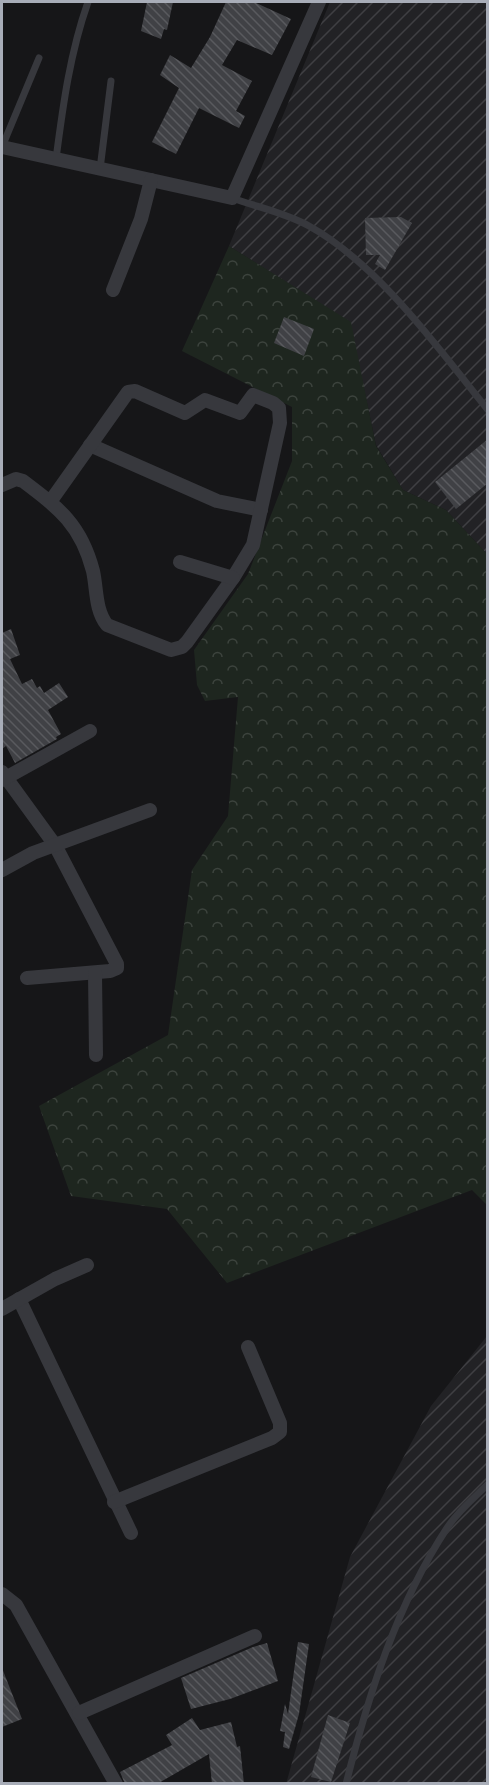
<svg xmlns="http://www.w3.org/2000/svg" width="489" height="1785" viewBox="0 0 489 1785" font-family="Montserrat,sans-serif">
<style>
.industrial{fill:url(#industrial-furrows)}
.forest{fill:url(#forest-crowns)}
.building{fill:url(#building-back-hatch)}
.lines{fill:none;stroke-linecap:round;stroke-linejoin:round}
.service{stroke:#37383d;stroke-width:7}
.minor{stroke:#37383d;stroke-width:14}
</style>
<defs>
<pattern id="industrial-furrows" width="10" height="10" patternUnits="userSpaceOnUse" patternTransform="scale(1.5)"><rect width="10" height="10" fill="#222225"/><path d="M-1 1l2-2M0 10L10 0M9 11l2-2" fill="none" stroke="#3f3f43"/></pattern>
<pattern id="forest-crowns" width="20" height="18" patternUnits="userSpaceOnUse" patternTransform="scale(1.5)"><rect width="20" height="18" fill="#1e261f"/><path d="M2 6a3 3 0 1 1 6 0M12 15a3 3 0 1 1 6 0" fill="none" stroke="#3c433d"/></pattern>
<pattern id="building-back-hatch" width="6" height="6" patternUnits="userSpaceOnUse" patternTransform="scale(1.5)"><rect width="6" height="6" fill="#404145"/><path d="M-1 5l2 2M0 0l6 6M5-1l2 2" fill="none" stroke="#595a5e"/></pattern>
</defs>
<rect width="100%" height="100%" fill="#161618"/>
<g class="industrial">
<polygon points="330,2 487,2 487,554 446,510 403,490 376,445 350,322 229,246"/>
<polygon points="487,1336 487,1783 286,1784 350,1557 431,1406"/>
</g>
<polygon class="forest" points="229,246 351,322 376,446 403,490 446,510 487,554 487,1205 472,1190 227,1283 167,1209 71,1196 39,1106 168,1035 192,870 228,816 238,697 205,701 197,685 194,650 248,574 292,461 292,407 182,351"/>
<g class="building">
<polygon points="147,2 173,2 167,30 164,29 161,39 141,31"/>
<polygon points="226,2 254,2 291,19 272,55 237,40 222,65 252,81 236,111 245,116 239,128 199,108 176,154 152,142 179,88 160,75 170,55 191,68 210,37"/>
<polygon points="401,217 412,223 385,270 375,264 380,255 366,255 365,218"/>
<polygon points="284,317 314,329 304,356 274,343"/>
<polygon points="488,439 488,483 456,509 435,482"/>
<polygon points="11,629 20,655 10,659 22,684 32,679 37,688 40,686 44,693 59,683 68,697 48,710 61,734 56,737 57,739 15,763 6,746 2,749 2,633"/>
<polygon points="298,1642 309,1644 299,1714 289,1749 283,1747 285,1732 280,1731 285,1704 288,1714"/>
<polygon points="267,1643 278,1681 230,1699 191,1709 181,1678 253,1647"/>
<polygon points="2,1668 22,1719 2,1727"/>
<polygon points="328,1715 350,1723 331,1782 311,1777"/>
<polygon points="192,1718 200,1730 231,1722 237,1747 240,1746 244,1784 212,1784 209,1754 157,1784 125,1784 120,1772 172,1745 166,1735"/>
</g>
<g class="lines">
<g class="service">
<polyline points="2,147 39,58"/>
<path d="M56 159C63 105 70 53 88 2"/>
<polyline points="100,169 111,81"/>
<path d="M232 198C257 207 286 213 309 226 378 264 438 348 488 410"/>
<path d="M346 1784C368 1696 397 1604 447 1528 457 1512 474 1498 488 1484"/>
</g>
<g class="minor">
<polyline points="2,147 232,198 319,2"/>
<polyline points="113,290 141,219 151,180"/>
<polyline points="90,445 217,501 261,510"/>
<path d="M2 485 16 479 23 481C60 509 81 525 93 571 97 589 95 610 107 625L171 650 182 647 187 642 233 578 253 545 280 423 279 408 273 403 253 395 240 413 205 400 185 413 135 391 128 392 50 502"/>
<polyline points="180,562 233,578"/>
<polyline points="2,772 55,845 117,964 117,968 110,971 27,978"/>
<polyline points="2,780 90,731"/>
<polyline points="2,870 33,853 150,810"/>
<polyline points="95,973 96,1055"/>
<polyline points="19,1299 131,1533"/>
<polyline points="2,1309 55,1279 87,1265"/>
<polyline points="114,1502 272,1438 280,1432 280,1423 248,1347"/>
<polyline points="2,1594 16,1605 116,1784"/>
<polyline points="79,1713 255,1636"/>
</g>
</g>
<rect width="489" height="1785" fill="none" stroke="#a8adb8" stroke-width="6"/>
</svg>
